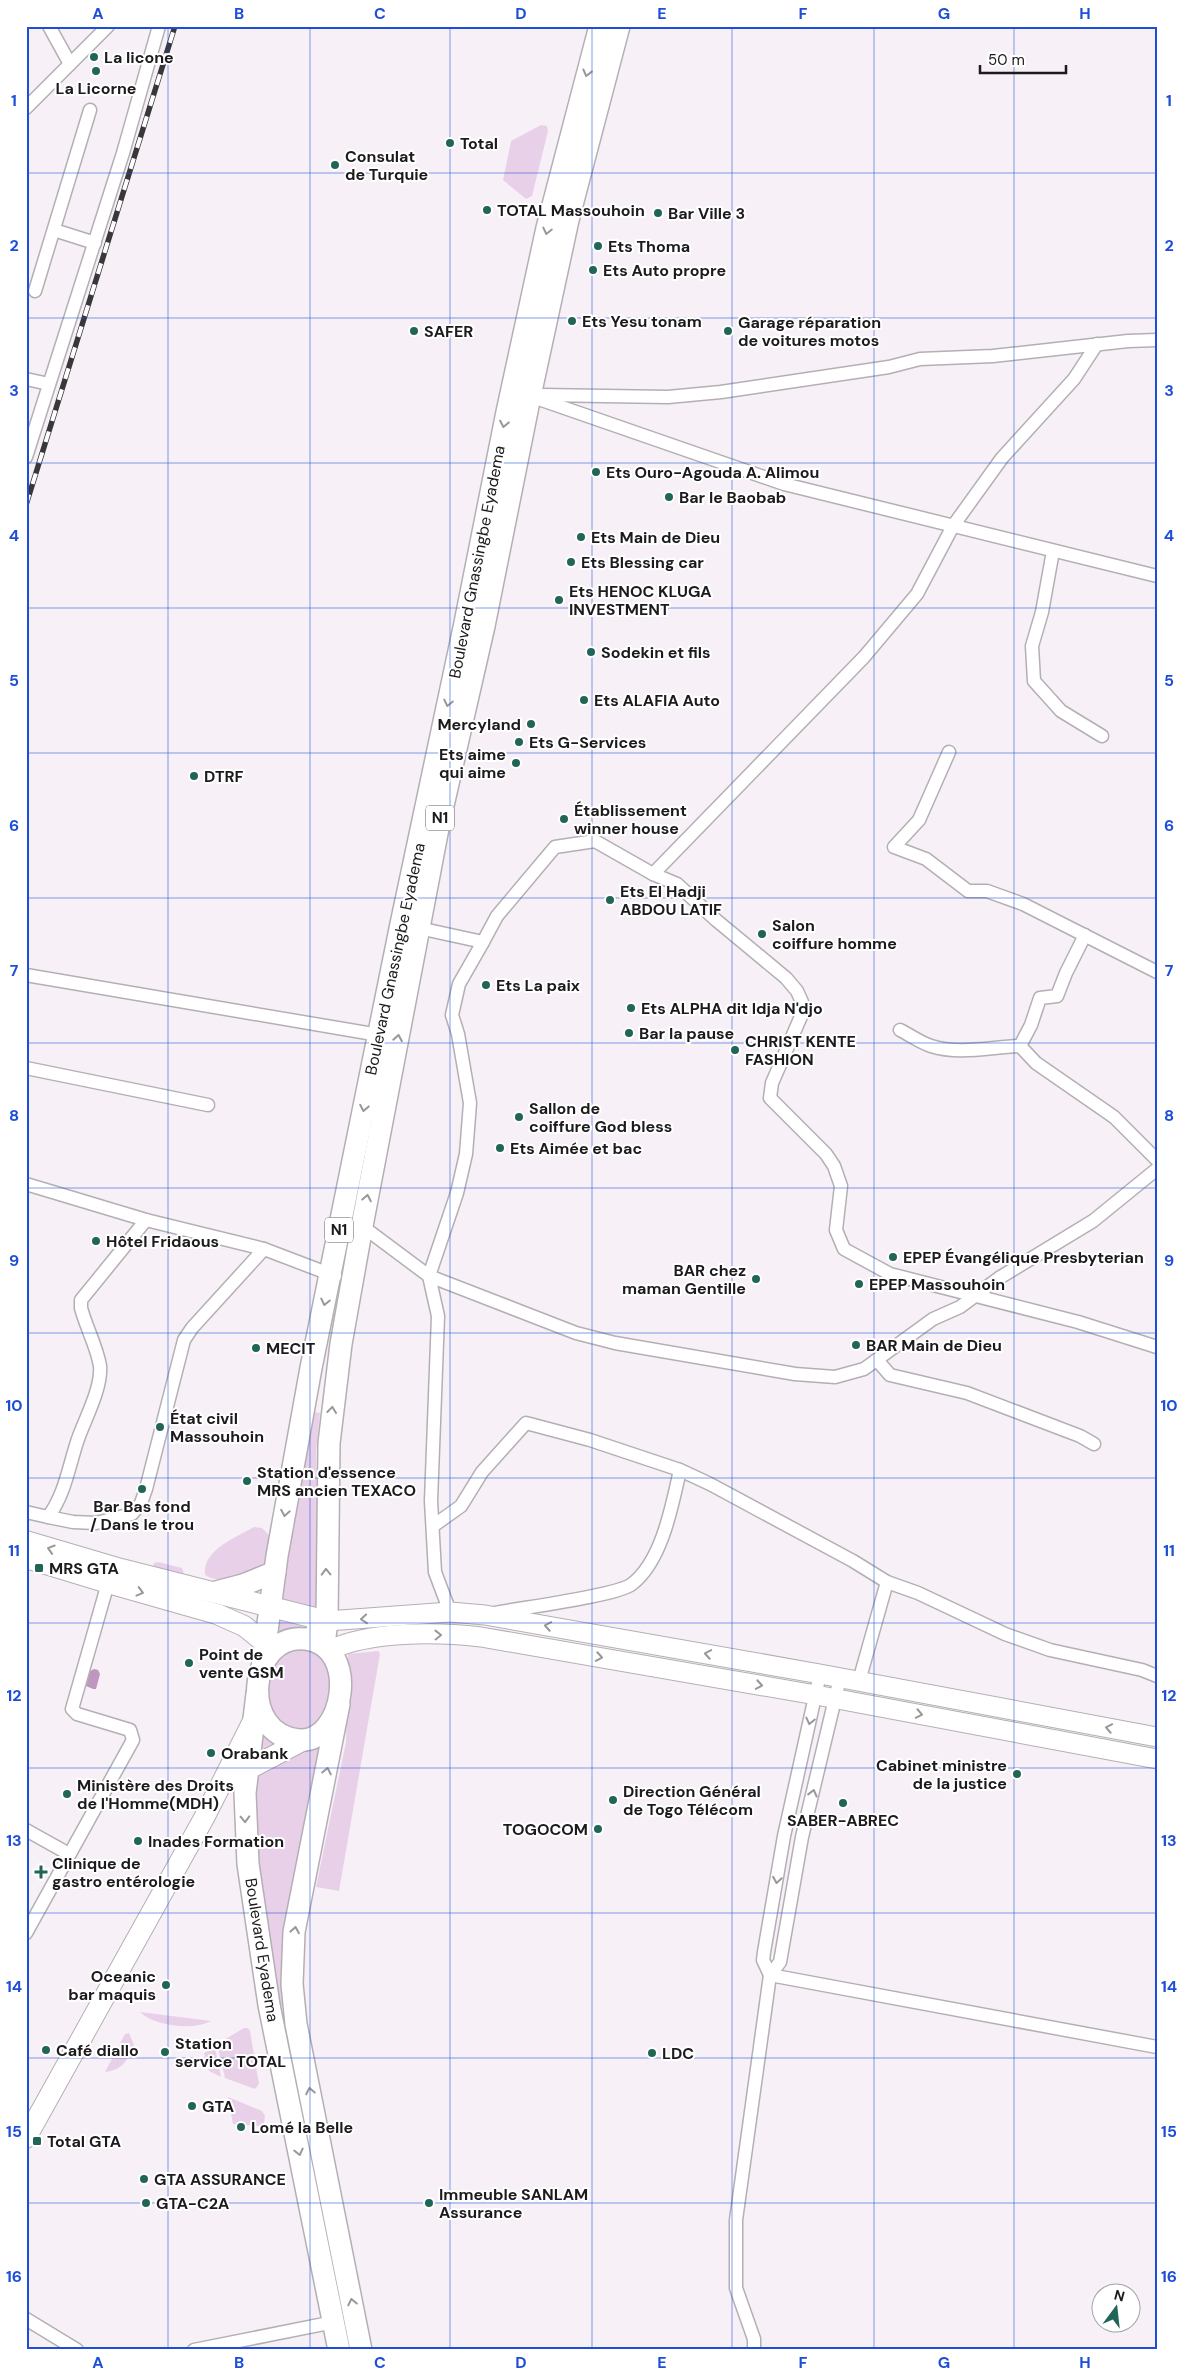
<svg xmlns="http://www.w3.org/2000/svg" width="1183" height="2376" viewBox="0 0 1183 2376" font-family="'DM Sans',sans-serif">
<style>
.green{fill:#e9d0e9}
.water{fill:#bd97bd}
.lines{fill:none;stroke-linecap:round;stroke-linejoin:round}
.minor-casing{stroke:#b4afb4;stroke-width:15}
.secondary-casing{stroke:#b4afb4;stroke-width:21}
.primary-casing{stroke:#b4afb4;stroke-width:22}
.trunk-casing{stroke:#b4afb4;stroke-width:24}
.minor{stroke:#fff;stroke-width:12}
.secondary{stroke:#fff;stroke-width:19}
.primary{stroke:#fff;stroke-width:20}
.trunk{stroke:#fff;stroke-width:21}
.rail-casing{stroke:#393739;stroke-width:5.5}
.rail{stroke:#fff;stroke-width:4;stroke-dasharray:11;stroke-linecap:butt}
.oneway{stroke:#999899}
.grid{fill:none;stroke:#1d4ed8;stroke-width:1;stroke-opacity:0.55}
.poi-dot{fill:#216556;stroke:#fff;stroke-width:2}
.labels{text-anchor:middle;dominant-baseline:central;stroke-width:4;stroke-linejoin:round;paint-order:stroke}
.shield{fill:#fff;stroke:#605f60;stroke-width:1}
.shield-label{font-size:15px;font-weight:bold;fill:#1c1a1c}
.poi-label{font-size:16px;font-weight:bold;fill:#1c1a1c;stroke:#fff;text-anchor:start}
.street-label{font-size:16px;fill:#1c1a1c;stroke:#fff}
.neatline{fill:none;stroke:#1d4ed8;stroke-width:2}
.grid-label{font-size:16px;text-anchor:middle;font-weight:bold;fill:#1d4ed8}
</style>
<rect width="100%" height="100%" fill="#f7f1f7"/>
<g class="green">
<polygon points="541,125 547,126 548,131 532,196 526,199 503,180 511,141"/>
<polygon points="314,1412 320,1413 316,1451 318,1533 324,1613 280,1600 284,1562"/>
<path d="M254 1527 262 1528 270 1536 265 1563 262 1567C245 1574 222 1586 205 1575 202 1550 235 1538 254 1527Z"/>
<polygon points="158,1562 182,1568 184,1574 183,1575 153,1568 154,1563"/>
<polygon points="281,1619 311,1630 276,1637"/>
<polygon points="297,1648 318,1653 332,1669 332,1702 313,1729 291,1732 268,1709 268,1676 277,1657"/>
<polygon points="378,1651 380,1654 339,1891 316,1887 346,1742 348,1654"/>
<polygon points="263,1732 281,1745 261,1755"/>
<path d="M324 1737 284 1945 281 1974 284 2005 280 2006C265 1931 252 1853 257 1777L261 1771Z"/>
<polygon points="282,2011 284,2011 353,2350 349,2350"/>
<path d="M140 2012 211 2021C193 2031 154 2026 140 2012Z"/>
<polygon points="244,2028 248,2028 250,2031 259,2084 255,2089 225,2078 217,2044"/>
<path d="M129 2033 134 2045C125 2062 125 2069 105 2072L125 2034Z"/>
<polygon points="215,2047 221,2077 209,2071 204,2053"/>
<polygon points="228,2097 262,2111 265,2116 264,2123 259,2126 233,2124"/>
</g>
<polygon class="water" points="94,1669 98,1670 100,1674 96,1689 93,1689 86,1686 90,1671"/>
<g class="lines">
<g class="minor-casing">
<g id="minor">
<polyline points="49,26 70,64"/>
<polyline points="26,108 108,26"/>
<polyline points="54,230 95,243"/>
<polyline points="35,291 90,110"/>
<polyline points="26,379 49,384"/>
<polyline points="541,395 668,397 721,392 889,367 920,359 993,356 1128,341 1157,340"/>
<polyline points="530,396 784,484 1157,576"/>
<polyline points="26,457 123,153 159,26"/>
<polyline points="1053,551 1042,612 1032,646 1034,681 1061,711 1102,736"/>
<polyline points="949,752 919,820 894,847 926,859 968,891 987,891 1023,904 1157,972"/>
<polyline points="653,874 677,884 716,920 786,978 797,991 802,1002 802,1014 772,1083 770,1098 826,1154 834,1166 841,1186 836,1230 844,1249 890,1274 1078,1322 1157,1347"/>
<polyline points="414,927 483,942 497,916 555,847 595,841 653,874 864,657 917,594 953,526 1002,458 1074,379 1097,344"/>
<polyline points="26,975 379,1035"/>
<path d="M900 1030C910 1035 921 1043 931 1046 959 1055 991 1047 1020 1046L1036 1063 1114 1117 1157 1160"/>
<polyline points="1020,1046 1031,1025 1040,998 1057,996 1066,973 1085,935"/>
<polyline points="26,1068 208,1105"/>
<polyline points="26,1184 146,1220 264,1249 335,1276"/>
<polyline points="362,1226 429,1276 576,1333 615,1343 795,1374 835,1377 864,1369 933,1319 960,1307 999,1278 1093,1221 1157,1169"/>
<polyline points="877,1360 890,1375 967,1393 1080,1436 1094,1444"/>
<path d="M26 1512 48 1517C65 1495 69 1465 78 1439 85 1419 102 1388 100 1366 97 1347 86 1327 81 1308V1300L146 1220"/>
<polyline points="48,1517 73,1522 96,1523 132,1514 141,1503 146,1489 184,1340 192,1328 264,1249"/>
<polyline points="433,1526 461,1506 482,1472 526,1423 590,1440 680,1470 710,1484 853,1561 887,1582 918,1593 1005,1634 1050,1650 1142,1670 1157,1676"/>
<polyline points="450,1612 435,1572 431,1501 438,1316 429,1276 457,1193 466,1154 470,1103 458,1034 452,1015 459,984 483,942"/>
<path d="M495 1613C519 1608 617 1596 632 1584 662 1561 672 1506 680 1470"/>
<polyline points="859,1681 887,1582"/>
<polyline points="26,1830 69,1854"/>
<polyline points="26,1933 133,1740 130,1730 77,1714 72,1709 108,1583 113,1578"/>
<polyline points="770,1975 1157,2047"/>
<polyline points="770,1975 780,1962 802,1837 840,1678"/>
<polyline points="26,2319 77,2350"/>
<polyline points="194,2350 334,2322"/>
<polyline points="754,2350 754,2339 736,2288 736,2220 770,1975 763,1960 764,1952 784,1836 820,1674"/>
</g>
</g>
<g class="secondary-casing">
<g id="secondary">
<polyline points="316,1630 327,1621 450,1612 485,1615 820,1674 1157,1737"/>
<path d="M330 1650C370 1631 437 1632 481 1637L816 1695 1157 1759"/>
</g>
</g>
<g class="primary-casing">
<g id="primary">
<polyline points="26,1541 121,1569 327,1621"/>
<polyline points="26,1558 108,1583 217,1614 244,1626 264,1642"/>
<polyline points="238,1779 247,1770 302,1741"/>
<polyline points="26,2138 204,1818 252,1723"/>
</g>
</g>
<g class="trunk-casing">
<g id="trunk">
<polyline points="216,1592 243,1585 275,1572"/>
<path d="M306 1639C361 1646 344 1744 299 1740 238 1735 248 1632 306 1639Z"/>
<polyline points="324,1645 327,1621 329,1443 341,1344 362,1226 439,823 484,626 530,396 568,220 619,26"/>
<polyline points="263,1661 277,1556 311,1368 401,924 465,623 507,412 547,228 600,26"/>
<polyline points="257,1694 245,1793 248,1864 269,2005 339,2350"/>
<polyline points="339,1704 294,1932 292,1984 296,2024 361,2350"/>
</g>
</g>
<use href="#minor" class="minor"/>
<use href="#secondary" class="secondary"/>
<use href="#primary" class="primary"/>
<use href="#trunk" class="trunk"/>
<g class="rail-casing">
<polyline id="rail" points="26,505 175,26"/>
</g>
<use href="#rail" class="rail"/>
</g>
<defs><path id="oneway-chevron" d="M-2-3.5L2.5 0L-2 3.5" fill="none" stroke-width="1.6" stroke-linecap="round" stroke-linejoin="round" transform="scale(1.25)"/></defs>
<g class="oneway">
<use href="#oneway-chevron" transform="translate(587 73) rotate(104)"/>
<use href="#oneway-chevron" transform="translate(547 231) rotate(103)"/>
<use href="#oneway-chevron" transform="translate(504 424) rotate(101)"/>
<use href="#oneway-chevron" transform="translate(448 703) rotate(102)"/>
<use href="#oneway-chevron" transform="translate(398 1038) rotate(-80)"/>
<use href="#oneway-chevron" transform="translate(364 1108) rotate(101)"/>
<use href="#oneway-chevron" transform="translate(367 1198) rotate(-79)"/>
<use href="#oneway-chevron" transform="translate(325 1302) rotate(102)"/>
<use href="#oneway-chevron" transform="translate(332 1410) rotate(-83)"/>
<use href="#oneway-chevron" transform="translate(285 1513) rotate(100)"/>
<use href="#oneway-chevron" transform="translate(51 1549) rotate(-163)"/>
<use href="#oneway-chevron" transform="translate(326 1572) rotate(-91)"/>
<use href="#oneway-chevron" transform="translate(140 1592) rotate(15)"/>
<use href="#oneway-chevron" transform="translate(364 1619) rotate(175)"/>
<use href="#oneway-chevron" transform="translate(548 1626) rotate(-170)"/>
<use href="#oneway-chevron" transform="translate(438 1635) rotate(-1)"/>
<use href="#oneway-chevron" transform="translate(708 1654) rotate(-170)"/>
<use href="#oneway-chevron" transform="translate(599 1657) rotate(10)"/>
<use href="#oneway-chevron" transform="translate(759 1685) rotate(10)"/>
<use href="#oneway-chevron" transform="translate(919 1714) rotate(11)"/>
<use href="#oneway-chevron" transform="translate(810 1721) rotate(103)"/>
<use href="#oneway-chevron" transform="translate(1109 1728) rotate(-169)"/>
<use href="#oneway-chevron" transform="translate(327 1771) rotate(-78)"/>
<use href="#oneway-chevron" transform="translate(813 1793) rotate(-76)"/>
<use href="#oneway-chevron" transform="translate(245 1819) rotate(88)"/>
<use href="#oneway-chevron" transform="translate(777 1880) rotate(99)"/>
<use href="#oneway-chevron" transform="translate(295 1930) rotate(-80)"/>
<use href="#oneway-chevron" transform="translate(310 2091) rotate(-101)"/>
<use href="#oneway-chevron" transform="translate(299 2152) rotate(77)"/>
<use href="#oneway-chevron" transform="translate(352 2302) rotate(-102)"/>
</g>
<path class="grid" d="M168 26V2350M310 26V2350M450 26V2350M592 26V2350M732 26V2350M874 26V2350M1014 26V2350M26 173H1157M26 318H1157M26 463H1157M26 608H1157M26 753H1157M26 898H1157M26 1043H1157M26 1188H1157M26 1333H1157M26 1478H1157M26 1623H1157M26 1768H1157M26 1913H1157M26 2058H1157M26 2203H1157"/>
<g class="poi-dot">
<circle cx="94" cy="57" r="5"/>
<circle cx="96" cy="71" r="5"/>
<circle cx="450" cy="143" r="5"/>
<circle cx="335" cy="165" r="5"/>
<circle cx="487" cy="210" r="5"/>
<circle cx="658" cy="213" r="5"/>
<circle cx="598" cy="246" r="5"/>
<circle cx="593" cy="270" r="5"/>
<circle cx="572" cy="321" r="5"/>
<circle cx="414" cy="331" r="5"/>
<circle cx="728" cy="331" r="5"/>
<circle cx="596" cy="472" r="5"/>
<circle cx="669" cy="497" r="5"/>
<circle cx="581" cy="537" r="5"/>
<circle cx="571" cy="562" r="5"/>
<circle cx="559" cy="600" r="5"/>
<circle cx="591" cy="652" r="5"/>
<circle cx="584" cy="700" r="5"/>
<circle cx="531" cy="724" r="5"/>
<circle cx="519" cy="742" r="5"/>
<circle cx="516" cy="763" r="5"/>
<circle cx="194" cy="776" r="5"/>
<circle cx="564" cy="819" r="5"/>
<circle cx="610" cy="900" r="5"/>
<circle cx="762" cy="934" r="5"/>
<circle cx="486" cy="985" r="5"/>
<circle cx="631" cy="1008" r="5"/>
<circle cx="629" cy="1033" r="5"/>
<circle cx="735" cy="1050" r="5"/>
<circle cx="519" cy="1117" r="5"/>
<circle cx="500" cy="1148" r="5"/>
<circle cx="96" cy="1241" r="5"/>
<circle cx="893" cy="1257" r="5"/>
<circle cx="756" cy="1279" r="5"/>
<circle cx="859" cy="1284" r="5"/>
<circle cx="856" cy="1345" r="5"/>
<circle cx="256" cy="1348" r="5"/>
<circle cx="160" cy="1427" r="5"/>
<circle cx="247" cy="1481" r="5"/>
<circle cx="142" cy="1489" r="5"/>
<rect x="34" y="1563" width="10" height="10" rx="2.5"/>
<circle cx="189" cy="1663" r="5"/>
<circle cx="211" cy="1753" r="5"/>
<circle cx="1017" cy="1774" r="5"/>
<circle cx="67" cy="1794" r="5"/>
<circle cx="613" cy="1800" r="5"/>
<circle cx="843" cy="1803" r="5"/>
<circle cx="598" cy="1829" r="5"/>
<circle cx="138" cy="1841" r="5"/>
<path d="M38.5 1864.5h5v5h5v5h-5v5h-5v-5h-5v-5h5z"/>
<circle cx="166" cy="1985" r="5"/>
<circle cx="46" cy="2050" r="5"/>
<circle cx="165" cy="2052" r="5"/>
<circle cx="652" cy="2053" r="5"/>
<circle cx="192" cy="2106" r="5"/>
<circle cx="241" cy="2127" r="5"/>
<rect x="32" y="2136" width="10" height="10" rx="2.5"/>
<circle cx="144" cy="2179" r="5"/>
<circle cx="146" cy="2203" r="5"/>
<circle cx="429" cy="2203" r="5"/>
</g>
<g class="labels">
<g class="shield">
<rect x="426" y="805.5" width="28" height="25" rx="4"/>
<rect x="325" y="1217.5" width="28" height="25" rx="4"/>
</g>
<g class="shield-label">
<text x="440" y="818">N1</text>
<text x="339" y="1230">N1</text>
</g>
<g class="poi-label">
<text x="104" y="57">La licone</text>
<text x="96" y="88" text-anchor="middle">La Licorne</text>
<text x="460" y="143">Total</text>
<text x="345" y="156">Consulat<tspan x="345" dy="18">de Turquie</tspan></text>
<text x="497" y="210">TOTAL Massouhoin</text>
<text x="668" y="213">Bar Ville 3</text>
<text x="608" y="246">Ets Thoma</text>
<text x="603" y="270">Ets Auto propre</text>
<text x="582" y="321">Ets Yesu tonam</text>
<text x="738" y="322">Garage réparation<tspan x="738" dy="18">de voitures motos</tspan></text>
<text x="424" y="331">SAFER</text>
<text x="606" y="472">Ets Ouro-Agouda A. Alimou</text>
<text x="679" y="497">Bar le Baobab</text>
<text x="591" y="537">Ets Main de Dieu</text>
<text x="581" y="562">Ets Blessing car</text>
<text x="569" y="591">Ets HENOC KLUGA<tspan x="569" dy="18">INVESTMENT</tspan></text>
<text x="601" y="652">Sodekin et fils</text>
<text x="594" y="700">Ets ALAFIA Auto</text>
<text x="521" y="724" text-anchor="end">Mercyland</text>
<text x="529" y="742">Ets G-Services</text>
<text x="506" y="754" text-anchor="end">Ets aime<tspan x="506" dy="18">qui aime</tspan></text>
<text x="204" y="776">DTRF</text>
<text x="574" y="810">Établissement<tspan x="574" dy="18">winner house</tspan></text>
<text x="620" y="891">Ets El Hadji<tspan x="620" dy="18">ABDOU LATIF</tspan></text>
<text x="772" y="925">Salon<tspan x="772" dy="18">coiffure homme</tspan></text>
<text x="496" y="985">Ets La paix</text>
<text x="641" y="1008">Ets ALPHA dit Idja N'djo</text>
<text x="639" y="1033">Bar la pause</text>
<text x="745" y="1041">CHRIST KENTE<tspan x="745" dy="18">FASHION</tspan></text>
<text x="529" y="1108">Sallon de<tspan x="529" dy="18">coiffure God bless</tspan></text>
<text x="510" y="1148">Ets Aimée et bac</text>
<text x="106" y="1241">Hôtel Fridaous</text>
<text x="903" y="1257">EPEP Évangélique Presbyterian</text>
<text x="746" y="1270" text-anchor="end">BAR chez<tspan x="746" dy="18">maman Gentille</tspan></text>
<text x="869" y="1284">EPEP Massouhoin</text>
<text x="866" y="1345">BAR Main de Dieu</text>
<text x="266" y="1348">MECIT</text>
<text x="170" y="1418">État civil<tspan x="170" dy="18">Massouhoin</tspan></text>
<text x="257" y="1472">Station d'essence<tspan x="257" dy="18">MRS ancien TEXACO</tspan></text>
<text x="142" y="1506" text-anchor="middle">Bar Bas fond<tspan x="142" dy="18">/ Dans le trou</tspan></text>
<text x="49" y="1568">MRS GTA</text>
<text x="199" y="1654">Point de<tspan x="199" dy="18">vente GSM</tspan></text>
<text x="221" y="1753">Orabank</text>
<text x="1007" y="1765" text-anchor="end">Cabinet ministre<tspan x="1007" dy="18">de la justice</tspan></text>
<text x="77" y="1785">Ministère des Droits<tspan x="77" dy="18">de l'Homme(MDH)</tspan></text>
<text x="623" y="1791">Direction Général<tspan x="623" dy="18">de Togo Télécom</tspan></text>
<text x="843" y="1820" text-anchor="middle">SABER-ABREC</text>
<text x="588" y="1829" text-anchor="end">TOGOCOM</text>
<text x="148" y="1841">Inades Formation</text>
<text x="52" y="1863">Clinique de<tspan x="52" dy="18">gastro entérologie</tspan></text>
<text x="156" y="1976" text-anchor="end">Oceanic<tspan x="156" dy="18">bar maquis</tspan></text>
<text x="175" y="2043">Station<tspan x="175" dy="18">service TOTAL</tspan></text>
<text x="56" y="2050">Café diallo</text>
<text x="662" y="2053">LDC</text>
<text x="202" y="2106">GTA</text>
<text x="251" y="2127">Lomé la Belle</text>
<text x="47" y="2141">Total GTA</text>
<text x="154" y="2179">GTA ASSURANCE</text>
<text x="439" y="2194">Immeuble SANLAM<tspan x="439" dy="18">Assurance</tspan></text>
<text x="156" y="2203">GTA-C2A</text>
</g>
<g class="street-label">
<text transform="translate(477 562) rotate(-79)">Boulevard Gnassingbe Eyadema</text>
<text transform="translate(395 959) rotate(-78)">Boulevard Gnassingbe Eyadema</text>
<text transform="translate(262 1950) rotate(81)">Boulevard Eyadema</text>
</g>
</g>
<rect width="1183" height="2376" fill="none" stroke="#ffffff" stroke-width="55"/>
<g transform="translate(1116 2308) rotate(15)"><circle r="24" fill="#ffffff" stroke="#a4a3a4"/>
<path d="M0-4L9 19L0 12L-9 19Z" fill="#216556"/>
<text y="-8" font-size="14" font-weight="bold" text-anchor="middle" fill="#1c1a1c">N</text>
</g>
<path d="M980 65v8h86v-8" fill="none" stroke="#1c1a1c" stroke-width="2.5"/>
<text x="988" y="65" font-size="15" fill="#1c1a1c" stroke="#ffffff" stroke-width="4" paint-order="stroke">50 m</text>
<rect x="28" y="28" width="1128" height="2320" class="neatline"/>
<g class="grid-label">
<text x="98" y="19">A</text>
<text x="239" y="19">B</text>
<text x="380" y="19">C</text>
<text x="521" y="19">D</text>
<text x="662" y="19">E</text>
<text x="803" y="19">F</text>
<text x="944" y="19">G</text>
<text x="1085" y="19">H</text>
<text x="14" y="106">1</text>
<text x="1169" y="106">1</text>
<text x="14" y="251">2</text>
<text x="1169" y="251">2</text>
<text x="14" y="396">3</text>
<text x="1169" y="396">3</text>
<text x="14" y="541">4</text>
<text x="1169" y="541">4</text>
<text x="14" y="686">5</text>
<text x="1169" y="686">5</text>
<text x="14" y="831">6</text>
<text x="1169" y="831">6</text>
<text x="14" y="976">7</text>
<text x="1169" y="976">7</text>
<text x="14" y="1121">8</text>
<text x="1169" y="1121">8</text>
<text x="14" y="1266">9</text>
<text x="1169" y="1266">9</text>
<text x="14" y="1411">10</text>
<text x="1169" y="1411">10</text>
<text x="14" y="1556">11</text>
<text x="1169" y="1556">11</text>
<text x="14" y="1701">12</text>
<text x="1169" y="1701">12</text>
<text x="14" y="1846">13</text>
<text x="1169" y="1846">13</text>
<text x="14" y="1992">14</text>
<text x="1169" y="1992">14</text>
<text x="14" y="2137">15</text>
<text x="1169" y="2137">15</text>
<text x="14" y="2282">16</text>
<text x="1169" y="2282">16</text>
<text x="98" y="2368">A</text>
<text x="239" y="2368">B</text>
<text x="380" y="2368">C</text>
<text x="521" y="2368">D</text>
<text x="662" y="2368">E</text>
<text x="803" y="2368">F</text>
<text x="944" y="2368">G</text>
<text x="1085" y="2368">H</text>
</g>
</svg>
